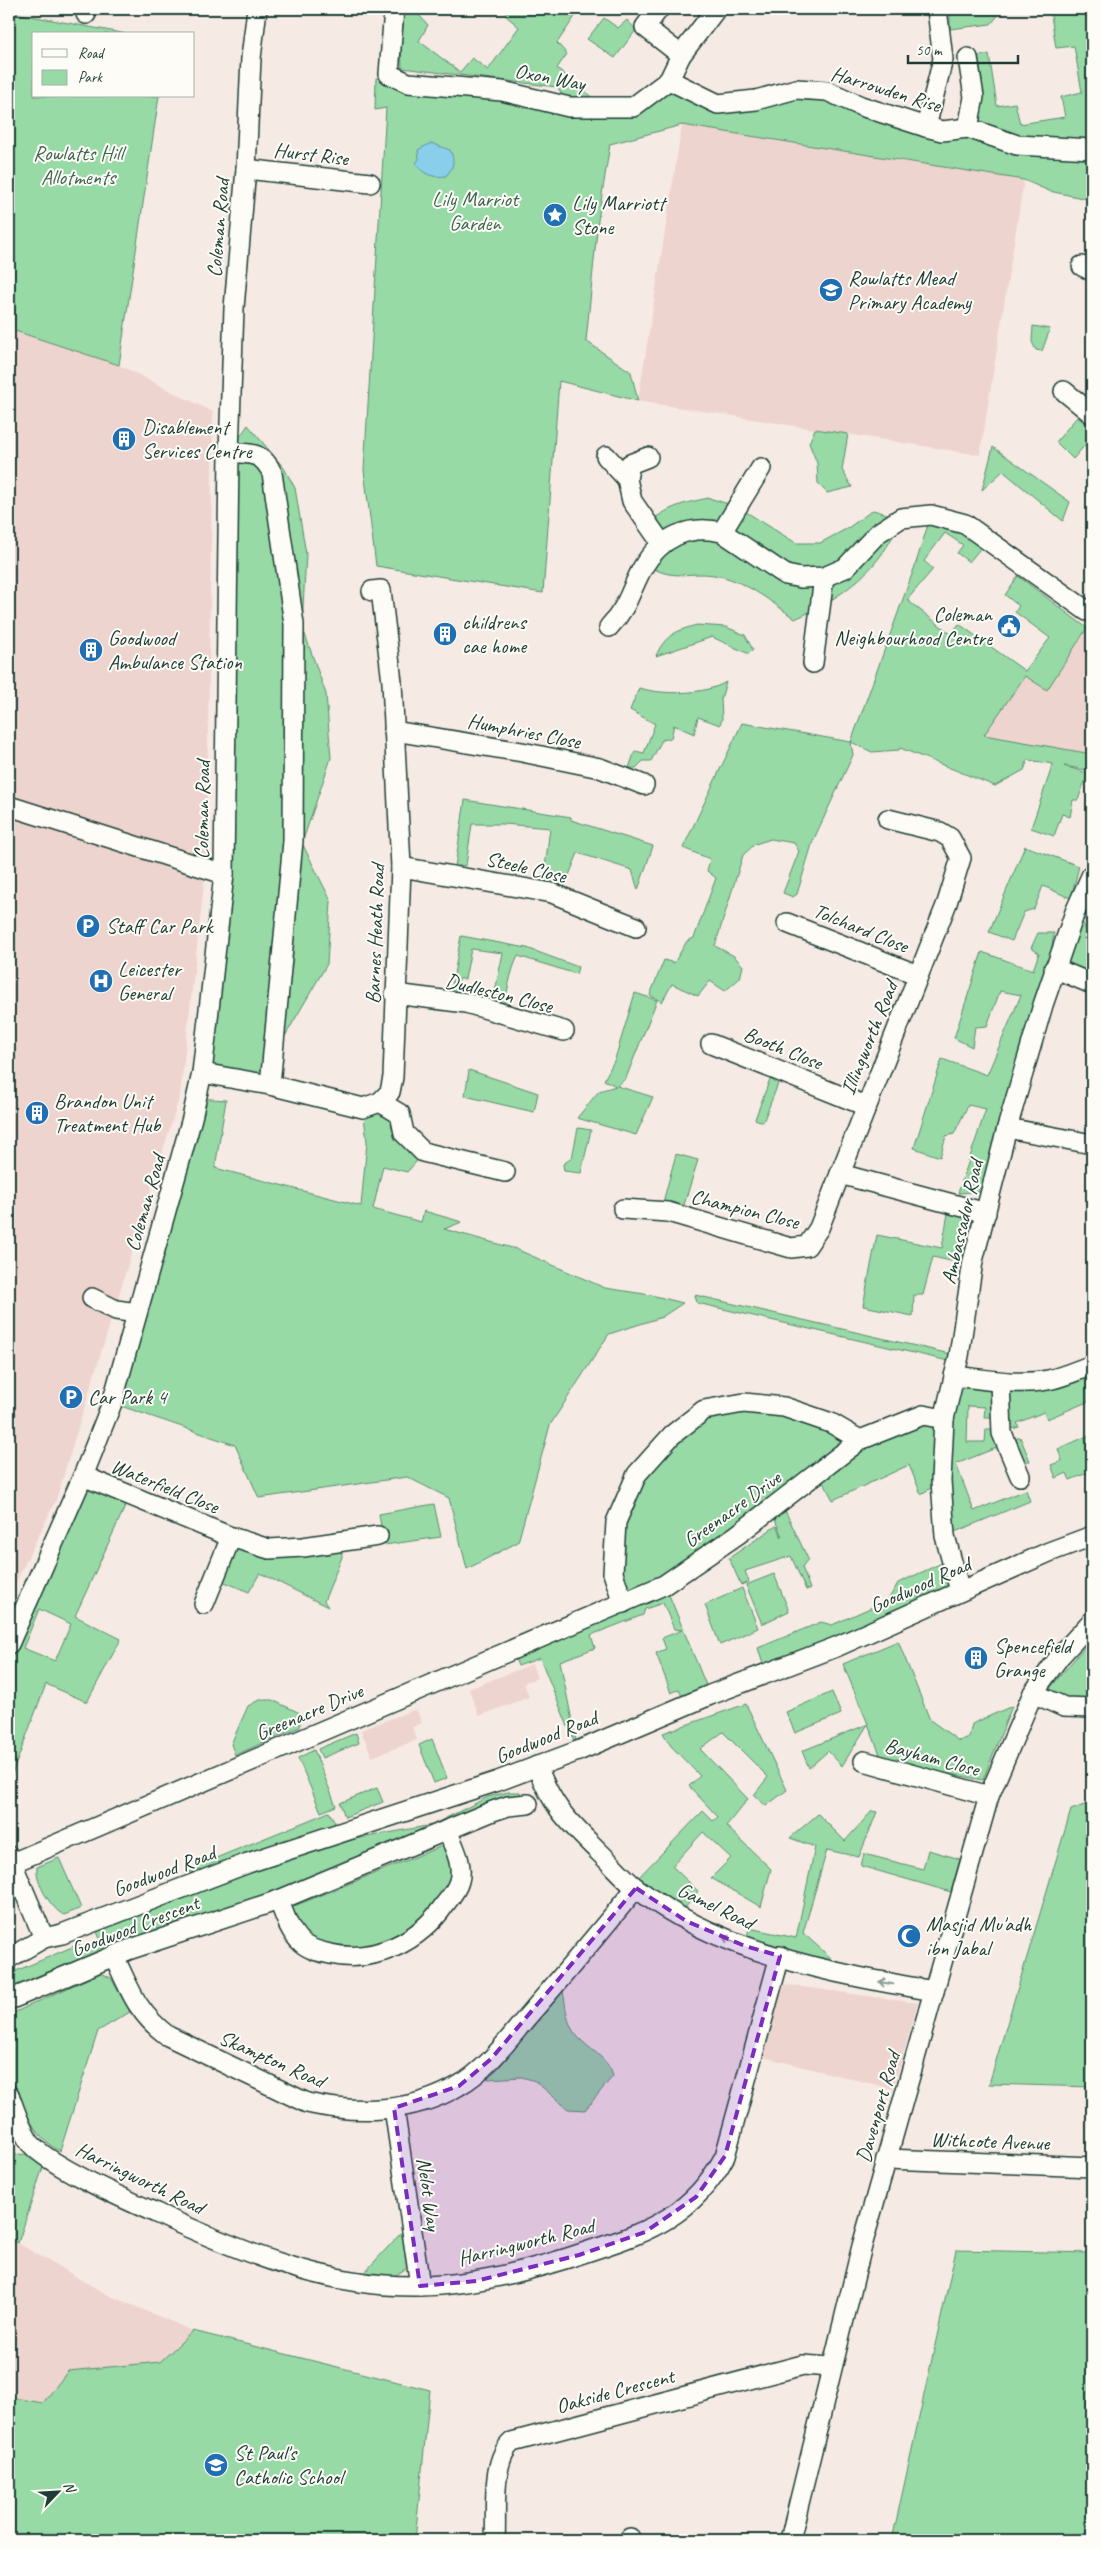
<svg xmlns="http://www.w3.org/2000/svg" width="1101" height="2549" viewBox="0 0 1101 2549" font-family="Caveat,sans-serif">
<style>
.built{fill:#eed4ce}
.green{fill:#97daa6;stroke:#5b8c6d;fill-rule:evenodd}
.water{fill:#89ceea;stroke:#5f94a1}
.lines{fill:none;stroke-linecap:round;stroke-linejoin:round}
.minor-casing{stroke:#1f3d34;stroke-width:22}
.minor{stroke:#fdfcf7;stroke-width:19}
.oneway{stroke:#8e9c96}
.marked{fill:#7b2cbf;fill-opacity:0.2;stroke:#7b2cbf;stroke-width:4;stroke-dasharray:10 6;stroke-linejoin:round}
.labels{text-anchor:middle;dominant-baseline:central;stroke-width:4;stroke-linejoin:round;paint-order:stroke}
.street-label{font-size:21px;fill:#1f3d34;stroke:#fdfcf7}
.park-label{font-size:21px;fill:#3d6450;stroke:#fdfcf7}
.poi-label{font-size:21px;fill:#1f3d34;stroke:#fdfcf7;text-anchor:start}
</style>
<rect width="100%" height="100%" fill="#f6eae4"/>
<filter id="ink" filterUnits="userSpaceOnUse"><feTurbulence type="fractalNoise" baseFrequency=".02" numOctaves="2"/><feDisplacementMap in="SourceGraphic" scale="10" xChannelSelector="R" yChannelSelector="G"/><feConvolveMatrix kernelMatrix="1 2 1 2 8 2 1 2 1" color-interpolation-filters="sRGB"/></filter>
<g filter="url(#ink)">
<g class="built">
<polygon points="682,125 1024,180 980,455 638,401"/>
<polygon points="9,329 119,365 213,412 206,867 180,1095 56,1500 9,1596"/>
<polygon points="1087,628 1092,631 1092,754 983,735 1025,676 1047,689"/>
<polygon points="532,1664 537,1678 524,1683 529,1697 479,1716 469,1689"/>
<polygon points="416,1709 422,1723 412,1727 417,1740 372,1757 361,1730"/>
<polygon points="781,1984 918,2003 893,2089 763,2057"/>
<polygon points="9,2238 106,2294 193,2331 430,2390 415,2540 9,2540"/>
</g>
<g class="green">
<polygon points="405,9 421,9 418,14 428,25 419,41 460,72 472,58 488,70 519,27 505,15 510,9 580,9 557,43 567,54 557,68 601,105 562,95 557,87 402,68 401,43"/>
<polygon points="950,9 997,9 1000,13 991,24 950,29"/>
<polygon points="1050,9 1092,9 1092,200 1049,191 1024,180 682,125 610,144 598,220 586,341 631,372 638,401 559,381 543,593 376,566 364,470 386,108 375,110 376,78 389,74 617,109 669,80 718,104 796,89 926,127 968,128 968,58 989,54 997,106 1015,103 1020,124 1065,117 1061,97 1082,92 1074,46 1056,48"/>
<polygon points="9,12 127,34 34,34 34,96 159,96 119,365 9,329"/>
<polygon points="604,18 618,28 627,20 636,30 615,58 587,39"/>
<polygon points="1033,326 1050,329 1042,351 1036,350 1032,342"/>
<polygon points="1077,417 1092,428 1092,437 1073,459 1056,442"/>
<polygon points="248,425 284,468 295,488 306,554 302,626 326,694 331,758 302,843 331,901 327,964 273,1057 270,1085 202,1073 224,874 229,452"/>
<polygon points="815,429 848,434 842,470 852,487 827,493 818,483 817,463 809,443"/>
<polygon points="993,447 1070,502 1063,521 1003,471 982,490"/>
<path d="M709 498 738 507 796 543H820L848 528 873 510 901 518C883 568 842 598 795 619 772 602 743 579 714 575 687 571 674 582 647 565L662 544 647 524C668 507 683 503 709 498Z"/>
<polygon points="931,515 988,539 969,562 957,553 963,545 945,533 924,561 933,569 907,600 951,634 959,624 1025,671 1050,638 1015,612 1019,606 1005,595 1018,576 1087,628 1047,690 1025,676 984,735 1092,754 1092,771 1064,766 1088,773 1078,800 1073,800 1070,817 1062,814 1054,836 1031,828 1053,764 1028,760 1024,770 995,786 900,748 899,750 872,752 851,742 853,755 813,841 797,894 793,897 783,893 799,851 794,843 771,839 755,844 743,855 715,946 734,956 743,966 740,978 725,991 710,981 698,996 672,984 662,1002 650,995 664,960 674,963 687,941 694,938 716,878 707,871 710,859 683,848 742,723 851,742 915,566"/>
<path d="M697 625 726 627 745 635 753 650 749 654 712 637 656 656C664 636 677 630 697 625Z"/>
<path d="M726 682 721 699 722 719 720 725 698 717 694 734 674 725 671 738 662 740 651 761H643L636 768H629L635 751 644 753 655 724 630 710 639 688C663 695 705 695 726 682Z"/>
<polygon points="465,800 571,817 571,820 653,846 638,890 632,870 578,853 561,895 542,891 550,828 504,824 472,824 466,865 455,867"/>
<polygon points="1025,846 1079,866 1071,898 1082,895 1092,874 1092,917 1082,921 1092,944 1092,984 1054,968 1075,912 1070,898 1043,886 1034,909 1024,912 1012,941 989,932"/>
<polygon points="1038,933 1054,933 1043,1005 980,1192 958,1193 986,1109 968,1105 954,1134 946,1136 940,1157 914,1148 942,1059 987,1075 1021,995 1000,991 987,1026 975,1027 972,1047 954,1038 982,952 1033,970 1039,953 1031,948"/>
<path d="M461 936 527 948 578 967 576 974 518 956C509 974 508 993 502 1013L491 1010 503 953 471 949 465 979H459L456 1003 449 1002Z"/>
<polygon points="635,993 657,1000 626,1078 617,1086 653,1097 636,1135 577,1118 599,1091 616,1086 604,1080 615,1059"/>
<polygon points="469,1070 538,1093 534,1112 465,1096"/>
<polygon points="770,1079 778,1084 763,1122 755,1119"/>
<polygon points="197,1098 226,1100 215,1168 361,1206 367,1142 363,1108 380,1102 425,1152 407,1172 383,1166 373,1209 421,1222 424,1211 462,1222 444,1229 516,1249 605,1288 651,1295 683,1303 662,1317 609,1334 550,1425 518,1542 467,1569 449,1498 407,1477 259,1498 235,1445 112,1403"/>
<polygon points="578,1128 591,1130 581,1173 564,1171 563,1164 572,1158"/>
<polygon points="676,1154 698,1160 682,1211 662,1206"/>
<polygon points="948,1213 983,1222 972,1266 933,1257 923,1295 914,1295 913,1316 863,1306 877,1235 942,1248"/>
<polygon points="695,1295 959,1356 957,1363 697,1303"/>
<polygon points="1083,1368 1092,1391 1092,1400 1047,1419 1044,1412 1017,1423 1019,1427 1012,1429 1002,1427 1001,1417 984,1417 985,1407 968,1406 967,1442 985,1442 986,1429 994,1429 1007,1443 1020,1437 1030,1461 1014,1462 1006,1444 956,1464 974,1511 1026,1490 1030,1501 945,1536 941,1482 921,1494 909,1465 833,1500 819,1474 781,1502 808,1559 802,1567 810,1589 806,1590 791,1556 745,1571 749,1582 741,1585 729,1558 776,1526 782,1537 771,1510 665,1585 710,1695 685,1705 679,1689 671,1693 656,1653 666,1649 662,1638 682,1630 674,1629 663,1603 645,1609 643,1615 591,1635 595,1648 560,1661 578,1751 540,1658 518,1666 512,1650 623,1603 613,1573 637,1474 711,1409 744,1403 860,1440 944,1419 954,1376 978,1378"/>
<polygon points="1092,1434 1092,1471 1070,1480 1067,1473 1056,1478 1051,1465 1062,1461 1058,1449"/>
<path d="M83 1476 130 1496 75 1616 121 1639 87 1702 46 1684 9 1782V1644ZM39 1609 71 1624 55 1661 23 1648Z"/>
<polygon points="434,1504 441,1537 384,1545 379,1514"/>
<polygon points="231,1537 269,1549 341,1541 342,1557 324,1601 328,1607 260,1573 249,1592 215,1578"/>
<polygon points="950,1554 960,1591 766,1674 758,1648 821,1622 832,1625 888,1600 898,1583 942,1563"/>
<polygon points="774,1574 789,1611 762,1624 746,1585"/>
<polygon points="742,1588 758,1628 720,1645 705,1605"/>
<path d="M1092 1638V1698C1077 1702 1059 1703 1050 1688Z"/>
<polygon points="898,1641 930,1720 959,1741 969,1737 972,1724 1012,1706 983,1780 894,1764 881,1757 868,1724 842,1766 828,1751 809,1768 802,1751 868,1724 843,1664"/>
<polygon points="832,1692 841,1714 795,1733 786,1712"/>
<polygon points="259,1700 272,1700 300,1713 300,1727 235,1755 231,1744 248,1706"/>
<polygon points="746,1704 787,1790 766,1806 754,1795 768,1777 723,1732 700,1749 748,1799 726,1826 771,1869 761,1907 711,1878 731,1858 703,1832 672,1866 698,1891 679,1916 632,1884 703,1811 713,1821 718,1817 689,1786 700,1776 671,1746 663,1733"/>
<polygon points="356,1733 359,1743 322,1758 318,1749"/>
<polygon points="432,1739 447,1778 434,1783 419,1745"/>
<polygon points="314,1750 336,1806 321,1812 298,1758"/>
<polygon points="377,1788 383,1802 345,1817 340,1803"/>
<polygon points="508,1792 520,1792 521,1796 492,1805 225,1911 128,1944 124,1933 100,1939 96,1929 333,1843 432,1825 488,1797"/>
<polygon points="1092,1802 1092,2087 989,2084 1071,1810"/>
<polygon points="872,1811 877,1812 859,1857 827,1850 803,1933 833,1960 831,1971 745,1946 749,1928 796,1938 815,1847 790,1838 818,1814 845,1841"/>
<polygon points="329,1812 335,1822 333,1825 191,1874 189,1869"/>
<polygon points="442,1846 448,1848 456,1875 418,1928 355,1953 302,1937 291,1914 292,1907"/>
<polygon points="928,1850 960,1859 951,1892 861,1866 864,1854 923,1869"/>
<path d="M59 1858 81 1908 64 1915C51 1909 35 1882 37 1867Z"/>
<polygon points="121,1938 124,1946 81,1963 50,1971 33,1978 9,1994 9,1974 79,1944 82,1948"/>
<path d="M100 1973 111 1978 130 2012 98 2031 60 2151C34 2140 16 2095 9 2070 5 2054 9 2031 9 2015Z"/>
<path d="M563 1991C566 2006 566 2024 577 2036 589 2050 608 2057 613 2076L585 2110 568 2109 535 2081 522 2077 488 2079 487 2075 510 2054Z"/>
<polygon points="28,2154 43,2167 18,2243 9,2238 9,2166 12,2155"/>
<polygon points="402,2232 408,2260 407,2268 393,2277 363,2274"/>
<polygon points="956,2250 1092,2253 1092,2540 892,2540"/>
<polygon points="193,2331 430,2390 415,2540 9,2540 9,2397 43,2403 68,2371 160,2362"/>
</g>
<path class="water" d="M431 143 450 150C455 161 454 167 446 176 434 178 422 175 416 163L419 159 418 150Z"/>
<g class="lines">
<g class="minor-casing">
<g id="minor">
<polyline points="394,9 389,74 408,83 502,91 569,107 633,107 669,80 681,55 716,9"/>
<polyline points="658,10 645,27 681,55"/>
<polyline points="86,14 87,9"/>
<polyline points="968,58 974,97 968,128"/>
<polyline points="669,80 718,104 756,100 796,89 827,91 861,106 926,127 942,131 968,128 1017,145 1092,149"/>
<polyline points="926,127 943,59 937,9"/>
<polyline points="246,169 370,183"/>
<polyline points="1082,266 1092,271"/>
<polyline points="1064,391 1092,414"/>
<path d="M229 452C250 454 262 451 272 473L294 624 293 841 270 1085"/>
<polyline points="606,456 627,479 632,501 662,544"/>
<polyline points="627,479 630,464 648,457"/>
<polyline points="722,532 761,468"/>
<path d="M609 627C629 606 630 590 643 567 661 537 689 524 722 532L786 575 801 578 824 577 845 568 878 533 901 518 931 515 965 524 1087 611 1092 610"/>
<polyline points="813,663 824,577"/>
<polyline points="394,731 522,752 600,768 644,785"/>
<polyline points="9,806 224,874"/>
<polyline points="888,819 940,832 950,838 961,858 947,903 840,1174 986,1213"/>
<polyline points="401,867 552,893 636,927"/>
<polyline points="787,923 918,975"/>
<polyline points="1054,968 1092,984"/>
<polyline points="395,994 466,1003 564,1031"/>
<polyline points="711,1044 866,1106"/>
<polyline points="202,1073 270,1085 363,1108 380,1102 390,1092 393,1077 401,867 392,682 381,590 372,591"/>
<polyline points="380,1102 400,1114 404,1133 423,1152 505,1172"/>
<polyline points="1007,1128 1092,1144"/>
<polyline points="623,1209 668,1212 791,1248 807,1246 819,1228 840,1174"/>
<polyline points="92,1298 116,1310 137,1313"/>
<path d="M954 1376C985 1379 1016 1386 1048 1380 1063 1377 1078 1370 1092 1365"/>
<polyline points="1000,1382 1002,1433 1020,1476"/>
<polyline points="83,1476 231,1537 269,1549 303,1547 378,1536"/>
<polyline points="960,1591 945,1536 941,1481 944,1419 959,1356 973,1261 1007,1128 1043,1005 1075,912 1092,874"/>
<polyline points="623,1603 613,1573 616,1522 637,1474 672,1435 704,1410 744,1403 784,1407 831,1423 860,1440"/>
<polyline points="204,1604 231,1537"/>
<polyline points="9,1644 83,1476 112,1403 192,1118 202,1073 224,874 229,452 234,308 246,169 251,58 257,9"/>
<polyline points="1033,1693 1064,1707 1092,1708"/>
<polyline points="864,1761 989,1796"/>
<path d="M537 1766C553 1808 567 1820 598 1851 611 1863 622 1877 636 1888 720 1953 832 1973 934 1991"/>
<polyline points="9,1856 44,1938"/>
<polyline points="12,1863 664,1585 737,1535 860,1440 923,1415 944,1419"/>
<path d="M279 1900C284 1914 290 1933 302 1943 310 1950 321 1952 330 1954 375 1964 420 1941 445 1904 450 1898 457 1889 459 1881 464 1864 453 1845 447 1830"/>
<path d="M114 1956C130 1990 137 2013 168 2036L307 2103C356 2114 413 2113 458 2086 487 2070 507 2041 528 2016 565 1974 600 1931 636 1888"/>
<polyline points="9,1958 44,1938 62,1934 248,1863 498,1781 578,1751 710,1695 836,1647 1049,1552 1092,1536"/>
<polyline points="9,2000 128,1950 279,1900 493,1811 508,1806 528,1804"/>
<path d="M9 2095C15 2110 20 2127 28 2140 42 2163 129 2201 156 2213 239 2251 327 2288 419 2286 478 2285 537 2269 592 2250 651 2231 694 2214 725 2156L780 1956"/>
<polyline points="394,2108 420,2286"/>
<polyline points="886,2159 1092,2167"/>
<polyline points="630,2538 630,2540"/>
<path d="M495 2540C497 2513 490 2461 512 2442L803 2365 830 2367"/>
<polyline points="790,2540 862,2246 989,1796 1033,1693 1060,1656 1092,1621"/>
</g>
</g>
<use href="#minor" class="minor"/>
</g>
<defs><path id="oneway-shaft" d="M-6 0H5M1.5-3L5.5 0L1.5 3" fill="none" stroke-width="1.6" stroke-linecap="round" stroke-linejoin="round" transform="scale(1.25)"/></defs>
<g class="oneway">
<use href="#oneway-shaft" transform="translate(730 1940) rotate(-156)"/>
<use href="#oneway-shaft" transform="translate(886 1983) rotate(-170)"/>
</g>
</g>
<path class="marked" d="M636 1888 686 1921 745 1946 780 1956 725 2156 696 2197 645 2232 579 2255 476 2281 420 2286 394 2108 459 2086 491 2059Z"/>
<defs>
<g id="sight-disc" transform="scale(1.25)"><circle r="9.5" fill="#1f6fb2" stroke="#fdfcf7"/><path d="M0-6L1.8-2.2L6-1.7L2.9 1.2L3.7 5.4L0 3.3L-3.7 5.4L-2.9 1.2L-6-1.7L-1.8-2.2Z" fill="#fff"/></g>
<g id="school-disc" transform="scale(1.25)"><circle r="9.5" fill="#1f6fb2" stroke="#fdfcf7"/><path d="M0-5L7-2L0 1L-7-2ZM-4 1L0 2.5L4 1V4Q0 6-4 4Z" fill="#fff"/></g>
<g id="building-disc" transform="scale(1.25)"><circle r="9.5" fill="#1f6fb2" stroke="#fdfcf7"/><path d="M-4-6H4V6H1V3H-1V6H-4ZM-2.5-4.3h1.7v1.8h-1.7ZM.8-4.3h1.7v1.8H.8ZM-2.5-1h1.7V.8h-1.7ZM.8-1h1.7V.8H.8Z" fill="#fff"/></g>
<g id="civic-disc" transform="scale(1.25)"><circle r="9.5" fill="#1f6fb2" stroke="#fdfcf7"/><path d="M-.6-6.5H3V-4.5H.6V-3L4-1V1h2V6H-6V1h2V-1L-.6-3ZM-1.2 2.5V6h2.4V2.5Z" fill="#fff"/></g>
<g id="parking-disc" transform="scale(1.25)"><circle r="9.5" fill="#1f6fb2" stroke="#fdfcf7"/><path d="M-3.5-5.5H1a3.5 3.5 0 0 1 0 7H-1V5.5H-3.5ZM-1-3.4V-.6H.8a1.4 1.4 0 0 0 0-2.8Z" fill="#fff"/></g>
<g id="hospital-disc" transform="scale(1.25)"><circle r="9.5" fill="#1f6fb2" stroke="#fdfcf7"/><path d="M-5-5h3v3.5h4V-5h3V5h-3V1.5h-4V5h-3Z" fill="#fff"/></g>
<g id="mosque-disc" transform="scale(1.25)"><circle r="9.5" fill="#1f6fb2" stroke="#fdfcf7"/><path d="M3.5-4.9A6 6 0 1 0 3.5 4.9A5 5 0 1 1 3.5-4.9Z" fill="#fff"/></g>
</defs>
<g fill-rule="evenodd">
<use href="#sight-disc" x="555" y="215"/>
<use href="#school-disc" x="831" y="290"/>
<use href="#building-disc" x="124" y="439"/>
<use href="#civic-disc" x="1009" y="626"/>
<use href="#building-disc" x="445" y="634"/>
<use href="#building-disc" x="91" y="650"/>
<use href="#parking-disc" x="88" y="926"/>
<use href="#hospital-disc" x="101" y="981"/>
<use href="#building-disc" x="37" y="1113"/>
<use href="#parking-disc" x="71" y="1397"/>
<use href="#building-disc" x="976" y="1658"/>
<use href="#mosque-disc" x="909" y="1936"/>
<use href="#school-disc" x="216" y="2465"/>
</g>
<g class="labels">
<g class="street-label">
<text transform="translate(550 77) rotate(11)">Oxon Way</text>
<text transform="translate(886 89) rotate(17)">Harrowden Rise</text>
<text transform="translate(311 154) rotate(7)">Hurst Rise</text>
<text transform="translate(218 228) rotate(-85)">Coleman Road</text>
<text transform="translate(524 731) rotate(11)">Humphries Close</text>
<text transform="translate(202 810) rotate(-89)">Coleman Road</text>
<text transform="translate(526 867) rotate(13)">Steele Close</text>
<text transform="translate(861 928) rotate(22)">Tolchard Close</text>
<text transform="translate(375 934) rotate(-88)">Barnes Heath Road</text>
<text transform="translate(499 993) rotate(14)">Dudleston Close</text>
<text transform="translate(869 1038) rotate(-68)">Illingworth Road</text>
<text transform="translate(783 1048) rotate(22)">Booth Close</text>
<text transform="translate(145 1203) rotate(-74)">Coleman Road</text>
<text transform="translate(745 1209) rotate(14)">Champion Close</text>
<text transform="translate(962 1222) rotate(-77)">Ambassador Road</text>
<text transform="translate(165 1486) rotate(22)">Waterfield Close</text>
<text transform="translate(732 1509) rotate(-36)">Greenacre Drive</text>
<text transform="translate(920 1585) rotate(-24)">Goodwood Road</text>
<text transform="translate(309 1712) rotate(-23)">Greenacre Drive</text>
<text transform="translate(546 1737) rotate(-22)">Goodwood Road</text>
<text transform="translate(932 1757) rotate(15)">Bayham Close</text>
<text transform="translate(164 1871) rotate(-21)">Goodwood Road</text>
<text transform="translate(716 1906) rotate(26)">Gamel Road</text>
<text transform="translate(135 1926) rotate(-21)">Goodwood Crescent</text>
<text transform="translate(272 2059) rotate(24)">Skampton Road</text>
<text transform="translate(878 2107) rotate(-74)">Davenport Road</text>
<text transform="translate(990 2141) rotate(2)">Withcote Avenue</text>
<text transform="translate(140 2178) rotate(26)">Harringworth Road</text>
<text transform="translate(429 2194) rotate(82)">Nelot Way</text>
<text transform="translate(526 2242) rotate(-14)">Harringworth Road</text>
<text transform="translate(615 2391) rotate(-15)">Oakside Crescent</text>
</g>
<g class="park-label">
<text x="78" y="153">Rowlatts Hill<tspan x="78" dy="24">Allotments</tspan></text>
<text x="475" y="199">Lily Marriot<tspan x="475" dy="24">Garden</tspan></text>
</g>
<g class="poi-label">
<text x="572" y="203">Lily Marriott<tspan x="572" dy="24">Stone</tspan></text>
<text x="848" y="278">Rowlatts Mead<tspan x="848" dy="24">Primary Academy</tspan></text>
<text x="142" y="427">Disablement<tspan x="142" dy="24">Services Centre</tspan></text>
<text x="992" y="614" text-anchor="end">Coleman<tspan x="992" dy="24">Neighbourhood Centre</tspan></text>
<text x="462" y="622">childrens<tspan x="462" dy="24">cae home</tspan></text>
<text x="108" y="638">Goodwood<tspan x="108" dy="24">Ambulance Station</tspan></text>
<text x="106" y="926">Staff Car Park</text>
<text x="118" y="969">Leicester<tspan x="118" dy="24">General</tspan></text>
<text x="54" y="1101">Brandon Unit<tspan x="54" dy="24">Treatment Hub</tspan></text>
<text x="88" y="1397">Car Park 4</text>
<text x="994" y="1646">Spencefield<tspan x="994" dy="24">Grange</tspan></text>
<text x="926" y="1924">Masjid Mu'adh<tspan x="926" dy="24">ibn Jabal</tspan></text>
<text x="234" y="2453">St Paul's<tspan x="234" dy="24">Catholic School</tspan></text>
</g>
</g>
<rect width="1101" height="2549" fill="none" stroke="#fdfcf7" stroke-width="30"/>
<rect x="15" y="15" width="1071" height="2519" fill="none" stroke="#1f3d34" stroke-width="2" filter="url(#ink)"/>
<rect x="32" y="32" width="162" height="65" fill="#fdfcf7" stroke="#a4b0a9"/>
<rect x="42" y="49" width="25" height="8" fill="#fdfcf7" stroke="#a4b0a9"/>
<text x="78" y="58" font-size="15" fill="#1f3d34">Road</text>
<rect x="42" y="70" width="25" height="15" fill="#97daa6" stroke="#a4b0a9"/>
<text x="78" y="82" font-size="15" fill="#1f3d34">Park</text>
<g transform="translate(58 2492) rotate(65)" stroke="#fdfcf7" stroke-width="4" paint-order="stroke">
<path d="M0-4L9 19L0 12L-9 19Z" fill="#1f3d34"/>
<text y="-8" font-size="14" font-weight="bold" text-anchor="middle" fill="#1f3d34">N</text>
</g>
<path d="M908 55v8h110v-8" fill="none" stroke="#1f3d34" stroke-width="2.5"/>
<text x="916" y="55" font-size="15" fill="#1f3d34" stroke="#fdfcf7" stroke-width="4" paint-order="stroke">50 m</text>
</svg>
